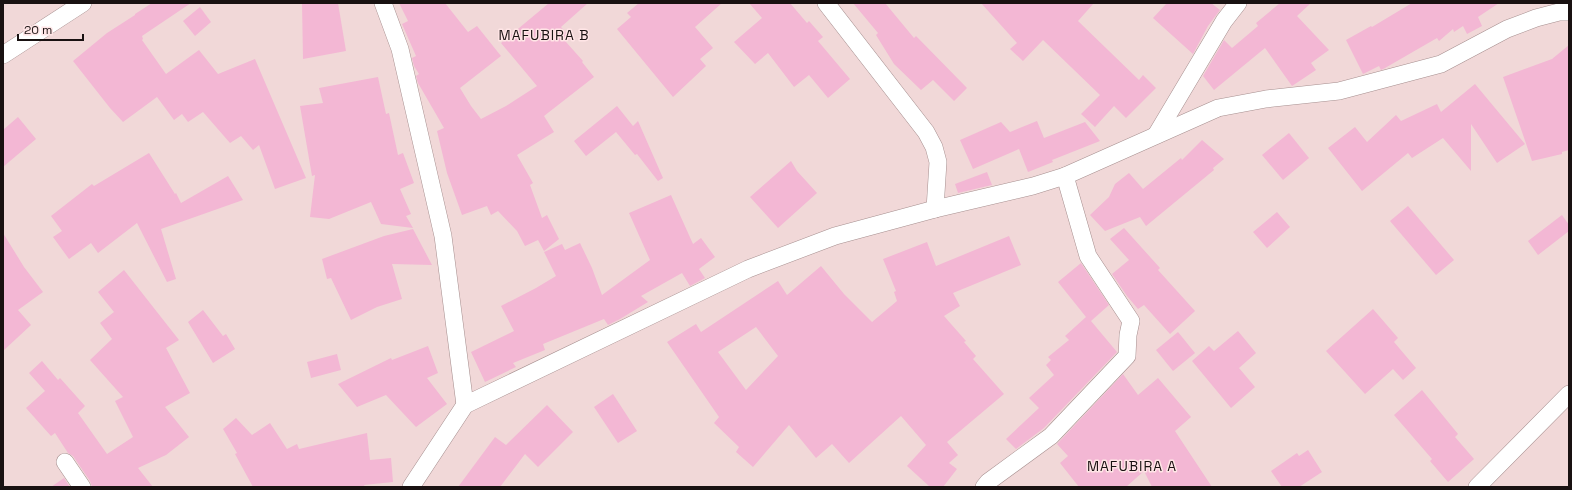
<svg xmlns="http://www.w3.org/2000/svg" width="1572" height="490" viewBox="0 0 1572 490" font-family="'Space Grotesk',sans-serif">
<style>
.building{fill:#f3b7d4;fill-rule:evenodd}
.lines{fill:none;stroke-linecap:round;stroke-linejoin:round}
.street-casing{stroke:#a68f8f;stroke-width:18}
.street{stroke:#fff;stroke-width:17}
.labels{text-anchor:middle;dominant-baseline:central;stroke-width:3;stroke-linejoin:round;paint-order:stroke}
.quarter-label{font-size:14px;letter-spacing:1px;fill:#191111;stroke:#ffe5e6}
</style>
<rect width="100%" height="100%" fill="#f1d8d8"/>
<g class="building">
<polygon points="152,3 191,3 142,36 143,39 142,40 166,74 199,50 218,74 255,59 306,178 275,189 259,145 253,150 241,136 230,143 203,112 188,122 182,114 174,120 157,97 123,122 110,108 73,61 107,33 135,15 135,14"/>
<polygon points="302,3 338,3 346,51 303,59"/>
<polygon points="399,3 445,3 468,32 477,26 501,56 460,88 471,106 481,119 506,106 537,86 501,43 549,3 588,3 561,27 570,38 566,42 583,61 582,62 594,77 544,116 554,132 517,155 533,183 530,185 542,218 547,215 559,239 544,251 538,240 525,246 517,231 498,211 491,215 487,206 462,215 447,173 437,131 444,128 418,83 416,76 419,74 414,66 412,58 416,56 402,24 408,21"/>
<polygon points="639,3 722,3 695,27 713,48 700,59 706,66 673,97 617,29 631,17 627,13"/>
<polygon points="749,3 790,3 807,23 809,21 823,37 818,41 850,79 828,98 809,75 794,87 768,53 755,64 734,42 762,18"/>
<polygon points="853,3 885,3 914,38 916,36 967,88 954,101 933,80 921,90 894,64 876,35 878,33"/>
<polygon points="981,3 1094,3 1078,21 1139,80 1143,75 1156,88 1126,118 1114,106 1095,127 1081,114 1100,95 1043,40 1023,61 1010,49 1017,43"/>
<polygon points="1167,3 1211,3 1220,10 1208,26 1193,54 1153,18"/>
<polygon points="1280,3 1311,3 1297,16 1329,50 1311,63 1316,70 1292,86 1265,48 1214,90 1203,76 1224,40 1232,48 1258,26 1256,23"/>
<polygon points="1412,3 1499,3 1478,17 1482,26 1467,34 1463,26 1454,32 1453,29 1439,41 1437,38 1385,68 1381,70 1379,66 1363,74 1346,40 1371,26 1372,27"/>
<polygon points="200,7 211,22 195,36 183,21"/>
<polygon points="1569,45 1569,150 1562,152 1562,154 1532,161 1503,77 1552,59"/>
<polygon points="378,77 386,114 389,113 398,155 403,153 414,183 400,189 411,214 406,216 413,228 381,224 371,202 329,219 310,217 315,175 312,176 300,106 323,103 319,88"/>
<polygon points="1475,84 1525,144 1497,163 1471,124 1471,171 1443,138 1412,158 1408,153 1362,191 1328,148 1355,127 1367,142 1396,115 1401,121 1437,104 1441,112"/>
<polygon points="617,106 633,126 638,121 663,178 658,181 637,154 635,155 616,132 586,156 574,141"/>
<polygon points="18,117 36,139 3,167 3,130"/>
<polygon points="1037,121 1044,138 1085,122 1100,141 1052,160 1053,162 1028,172 1019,149 973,169 960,140 1001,122 1010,132"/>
<polygon points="1289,133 1309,158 1283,180 1262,155"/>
<polygon points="1202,140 1224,159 1213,168 1214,170 1146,226 1140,217 1105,231 1090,215 1109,197 1115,184 1129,173 1143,189 1181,158 1182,160"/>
<polygon points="149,153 175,194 176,193 181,203 228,176 243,200 161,229 176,279 167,282 137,223 98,253 91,243 69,259 53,237 62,231 51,216 92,184 94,186"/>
<polygon points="791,161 797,171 817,193 778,228 750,197"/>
<polygon points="987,172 992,185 958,193 955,184"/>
<polygon points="671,195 693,244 701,238 715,257 699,269 705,278 690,286 682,273 641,296 648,302 620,319 608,325 604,319 543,344 545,350 513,363 516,367 485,382 471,352 514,331 501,306 536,288 556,276 544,252 562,244 565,250 580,243 592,268 602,295 650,260 629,213"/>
<polygon points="1408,206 1454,260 1436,275 1390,221"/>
<polygon points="1277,212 1290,227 1267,248 1253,232"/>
<polygon points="1562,215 1569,225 1569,231 1538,255 1528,241"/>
<polygon points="1124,228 1160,268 1158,270 1195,311 1170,334 1144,305 1138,309 1127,296 1112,274 1129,260 1110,239"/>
<polygon points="413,229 432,265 392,264 402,299 377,307 351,320 331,278 327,279 322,259 384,236"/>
<polygon points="3,233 24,267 43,292 18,310 31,325 3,351"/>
<path d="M1009 236 1021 265 953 293 960 306 944 316 966 341 964 342 976 356 973 359 1004 394 947 442 958 455 949 463 957 469 943 487H930L907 466 926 445 901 416 849 463 832 444 816 458 789 425 753 467 736 452 739 447 714 423 719 417 667 342 696 324 701 332 778 281 787 295 821 266 844 294 872 322 897 301 894 292 896 291 883 259 927 242 936 266ZM756 327 778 356 746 390 718 352Z"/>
<polygon points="1081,263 1109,305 1091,321 1117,352 1044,428 1016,449 1006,439 1039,408 1029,398 1054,375 1046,365 1051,360 1048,357 1069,340 1065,336 1086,317 1058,282"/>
<polygon points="124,270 179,340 166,348 190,393 165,407 189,437 166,455 138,468 153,487 92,487 90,481 73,456 68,453 55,433 51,436 26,408 45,391 29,373 42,361 58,380 60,378 85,406 78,413 107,454 133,437 115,401 123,397 90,360 112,339 100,323 114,312 98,292"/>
<polygon points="1373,309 1398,338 1394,342 1416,368 1403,380 1393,369 1365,394 1326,351"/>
<polygon points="203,310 223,336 226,334 235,349 213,363 188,322"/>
<polygon points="1238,331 1256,353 1239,368 1255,387 1231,408 1192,361 1209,346 1214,351"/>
<polygon points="1178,332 1195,353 1173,371 1156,350"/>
<polygon points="428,346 438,373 427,378 447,404 416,427 386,395 357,407 338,384 391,358 392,360"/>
<polygon points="337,354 341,370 311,378 307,362"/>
<polygon points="1123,374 1138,395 1158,378 1191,417 1175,431 1212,487 1152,487 1144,471 1126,487 1079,487 1060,463 1068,456 1057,444"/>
<polygon points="1422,390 1458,434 1455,437 1474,459 1448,482 1430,461 1432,459 1394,415"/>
<polygon points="613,394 637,431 618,443 594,407"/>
<polygon points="547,405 573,432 538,467 525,454 500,487 458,487 495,437 506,445"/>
<polygon points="236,418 252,435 270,423 287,449 297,444 299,449 367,433 370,460 391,458 393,482 364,485 365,487 253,487 235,454 237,453 223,429"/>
<polygon points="1308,450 1322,472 1299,487 1282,487 1271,471 1297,453 1299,456"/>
<polygon points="64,478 70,487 51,487"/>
</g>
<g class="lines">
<g class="street-casing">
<g id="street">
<polyline points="383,3 400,49 443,236 465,405"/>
<polyline points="826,3 926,132 934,147 938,162 935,209"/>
<polyline points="3,55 83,3"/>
<polyline points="1156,135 1224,21 1238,3"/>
<polyline points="65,462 82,487"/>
<polyline points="411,487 465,405 748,269 835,236 935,209 1033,186 1065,176 1218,108 1266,99 1339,91 1441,64 1507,29 1536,18 1559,12 1569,12"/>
<polyline points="984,487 988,482 1051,436 1127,356 1128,335 1131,321 1088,256 1065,176"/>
<polyline points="1477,487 1569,394"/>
</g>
</g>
<use href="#street" class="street"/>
</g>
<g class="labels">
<g class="quarter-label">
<text x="544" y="35">MAFUBIRA B</text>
<text x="1132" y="466">MAFUBIRA A</text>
</g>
</g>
<rect width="1572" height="490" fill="none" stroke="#191111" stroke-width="8"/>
<path d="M18 34v6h65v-6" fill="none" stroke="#191111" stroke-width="2"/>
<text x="24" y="34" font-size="12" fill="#191111" stroke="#ffe5e6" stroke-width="3" paint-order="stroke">20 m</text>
</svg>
